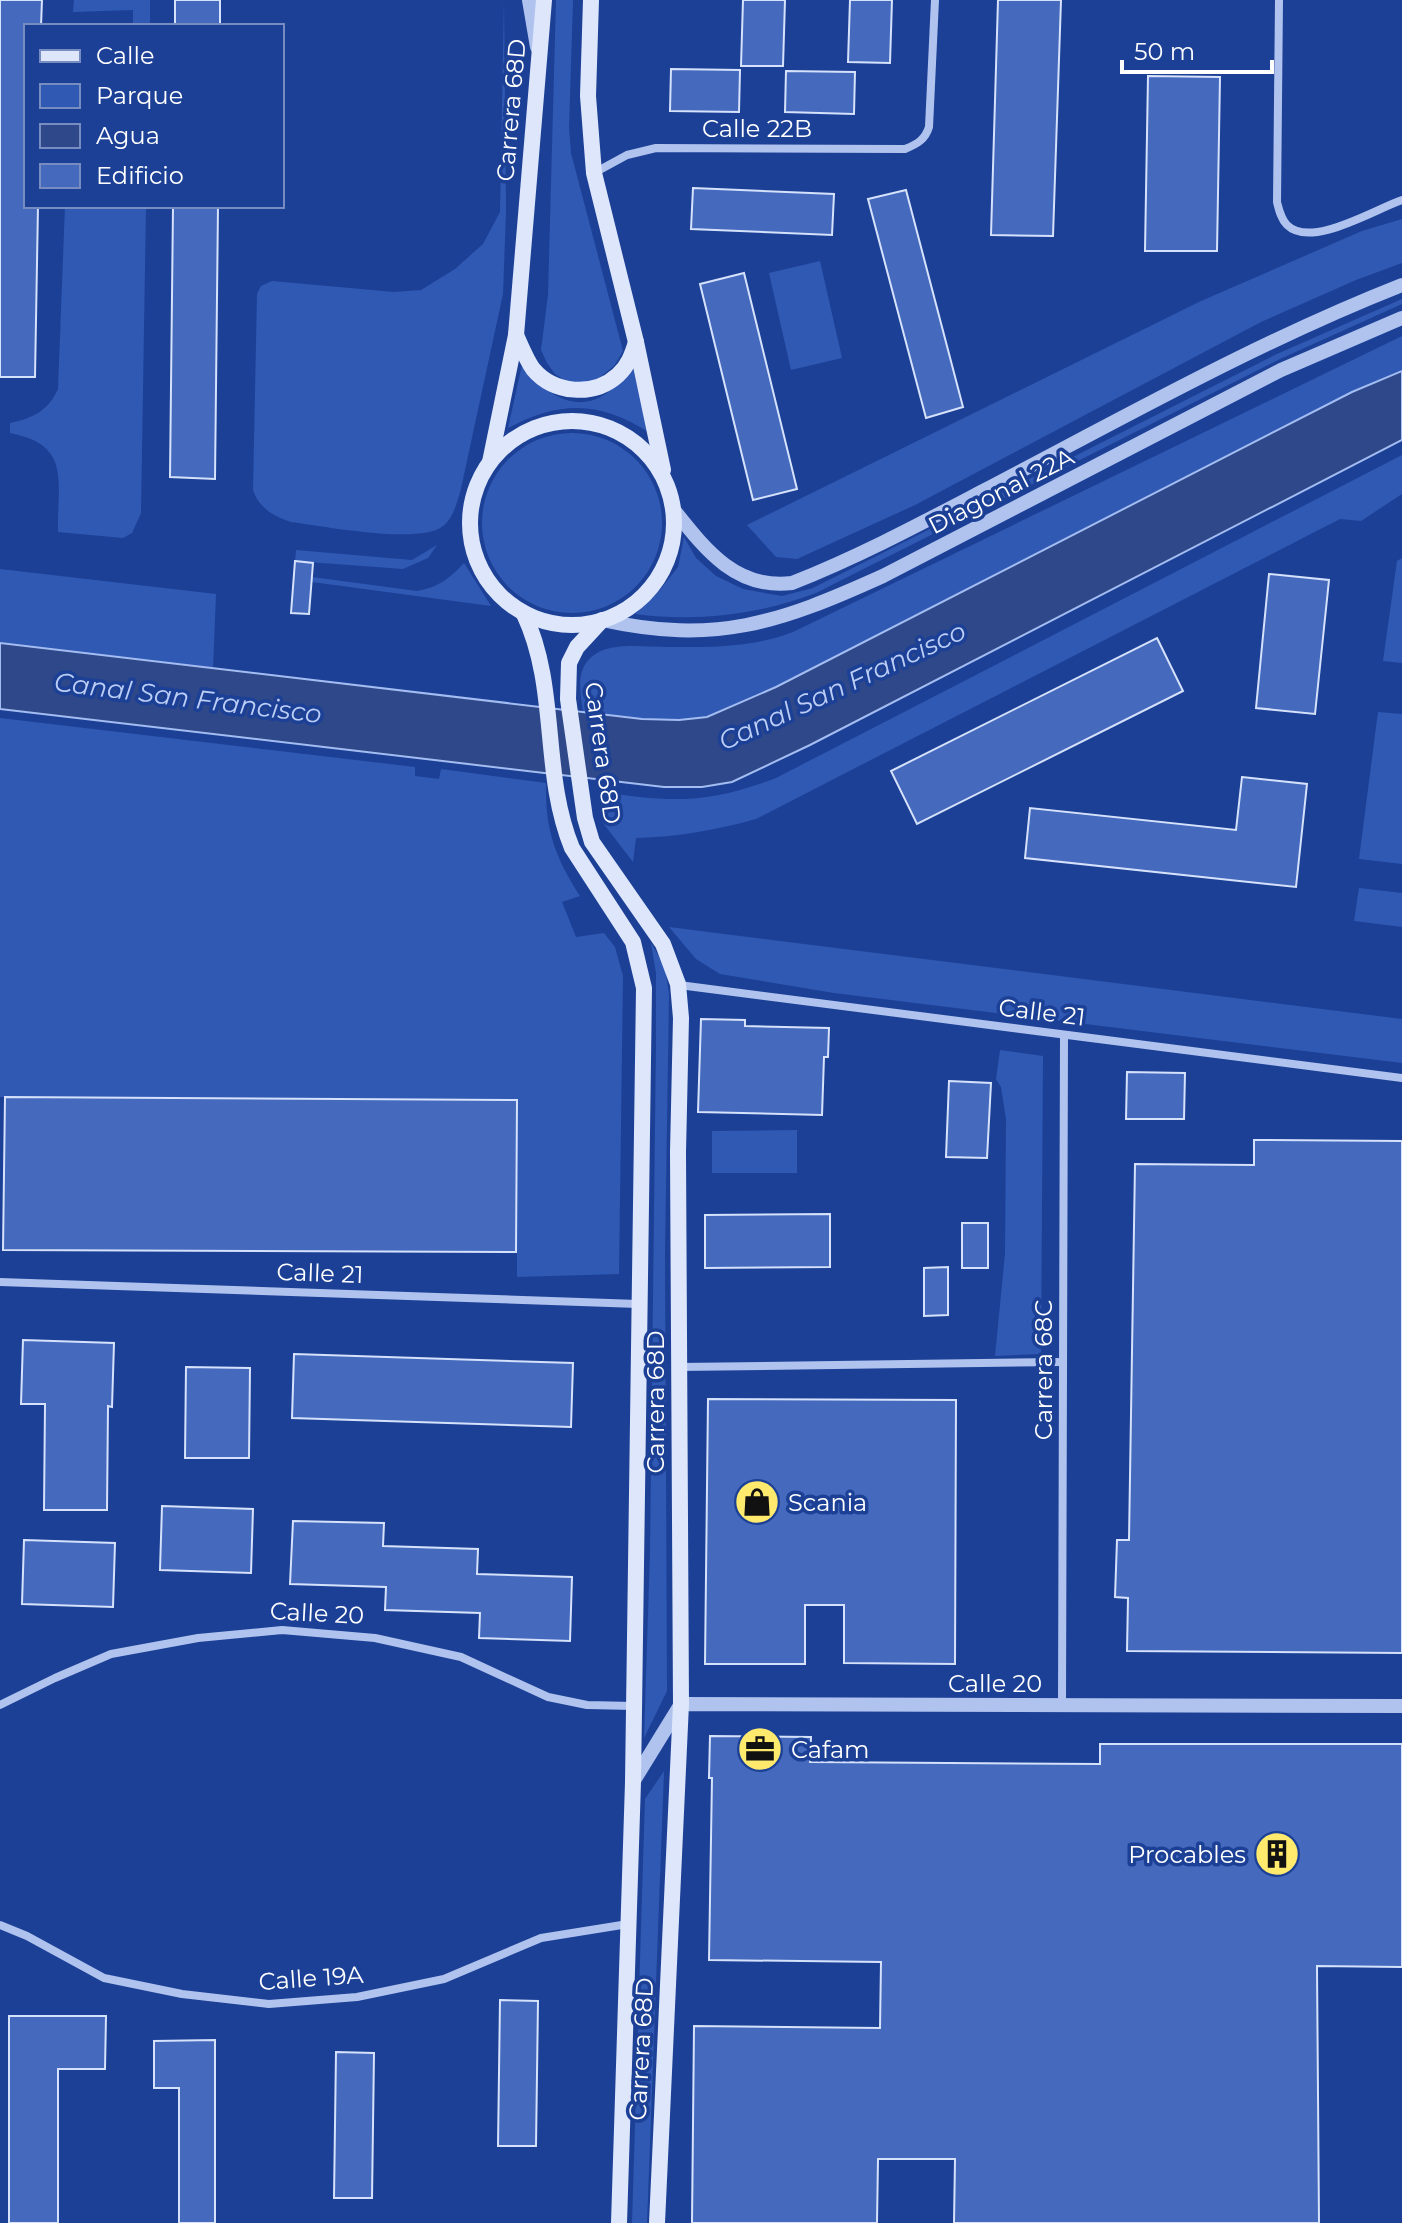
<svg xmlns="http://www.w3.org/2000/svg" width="1402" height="2223" viewBox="0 0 1402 2223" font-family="Montserrat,sans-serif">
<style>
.green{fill:#3059b4}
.water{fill:#2e4889;stroke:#a3bcf1;stroke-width:2}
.building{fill:#4469bd;stroke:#d6e2fb;stroke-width:2}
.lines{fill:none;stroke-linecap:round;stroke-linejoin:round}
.minor{stroke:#b0c3ef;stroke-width:8}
.tertiary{stroke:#b0c3ef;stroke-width:14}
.secondary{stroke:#dde6fb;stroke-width:16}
.labels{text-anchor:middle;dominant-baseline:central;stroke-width:7;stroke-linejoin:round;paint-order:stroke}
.street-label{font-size:24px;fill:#fff;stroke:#1c4096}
.poi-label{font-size:24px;fill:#fff;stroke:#1c4096;text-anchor:start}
.water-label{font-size:26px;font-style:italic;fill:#bccef6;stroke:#1c4096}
</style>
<rect width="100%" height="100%" fill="#1c4096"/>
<g class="green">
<polygon points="74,0 150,0 150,26 133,26 133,10 73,12"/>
<path d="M504 0 506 212 503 294 460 493C456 505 453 518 443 526 421 545 322 526 291 522 273 516 259 508 253 490L257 294 261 286 272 281 394 292 421 290 455 269 483 244 500 212Z"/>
<polygon points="556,0 573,0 569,128 571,153 623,351 614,366 591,384 567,382 555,374 547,363 541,350 548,295"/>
<path d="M65 206H146L141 513 132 533 123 538 58 532C57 481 72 445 10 433V423C33 418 48 411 58 389Z"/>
<polygon points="1402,219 1402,263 1356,280 1261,322 915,505 797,559 776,557 747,525 1201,301 1362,231"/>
<polygon points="820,261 842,358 791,370 769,273"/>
<path d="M1402 299V304L1280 359 816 593C757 615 697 622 635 614L659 591 678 567 684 537 696 558 716 576 743 589 782 596 813 588 1277 354Z"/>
<path d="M1402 336V371L1352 392 776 687C754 696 731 710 708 716 669 727 622 717 583 712 580 690 574 665 599 652 616 643 646 647 666 647 709 647 752 648 793 632Z"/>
<path d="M522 365C559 411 598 418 632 365L650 433C600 401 561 400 508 428Z"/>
<circle cx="572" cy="523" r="90"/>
<path d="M1402 455V494L1361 521 1340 519 756 819C716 830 678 837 636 838L633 862 603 823 604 792C672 803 710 803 776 778Z"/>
<polygon points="437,545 428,558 403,569 295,561 296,550 412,560"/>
<polygon points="1402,558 1402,663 1383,661 1397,561"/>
<path d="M464 563 491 606 312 582V577L417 591C439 587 449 579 464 563Z"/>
<polygon points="0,569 216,594 213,668 0,643"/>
<polygon points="1378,712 1402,714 1402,864 1359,859"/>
<path d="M0 718 415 767V776L439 779 441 769 546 783C545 830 555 857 580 896L562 902 576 937 604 933 615 947 623 976 619 1274 517 1277V1100L0 1097Z"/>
<polygon points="1359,888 1402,893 1402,927 1354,921"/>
<polygon points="669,927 1402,1019 1402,1063 834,993 720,974 696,959"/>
<polygon points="651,943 665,967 669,994 665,1254 667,1691 644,1738 650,1553 656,1043 656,973"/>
<polygon points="1000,1050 1043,1056 1041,1354 995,1356 1005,1254 1006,1119 1001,1087 996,1079"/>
<polygon points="797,1130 797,1173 712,1173 712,1131"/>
<polygon points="664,1771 647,2223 632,2223 645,1799"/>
</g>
<polygon class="water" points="1402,371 1402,440 810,745 732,782 702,787 664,787 0,709 0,643 642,719 679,720 707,717 776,687 1352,392"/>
<g class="building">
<polygon points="0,0 42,0 41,26 26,26 26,206 38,206 35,377 0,377"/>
<rect x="175" y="0" width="45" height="26"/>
<polygon points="743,0 785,0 783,66 741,66"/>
<polygon points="850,0 892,0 890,63 848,62"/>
<polygon points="998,0 1061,0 1053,236 991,235"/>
<polygon points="671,69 740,70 739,112 670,111"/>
<polygon points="786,71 855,72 854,114 785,112"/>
<polygon points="1148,76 1220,77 1217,251 1145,251"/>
<polygon points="693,188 834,194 832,235 691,229"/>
<polygon points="906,190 963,407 926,418 868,199"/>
<polygon points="173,206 218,206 215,479 170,477"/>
<polygon points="744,273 797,489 753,500 700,284"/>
<polygon points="295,561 313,563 309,614 291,613"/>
<polygon points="1269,574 1329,580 1315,714 1256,708"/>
<polygon points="1157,638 1183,691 917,824 891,771"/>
<polygon points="1242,777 1307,784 1296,887 1025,858 1030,808 1236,830"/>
<polygon points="701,1019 745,1020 745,1026 829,1028 828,1057 824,1057 822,1115 698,1112"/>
<polygon points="1127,1072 1185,1073 1184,1119 1126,1119"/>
<polygon points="949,1081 991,1083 987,1158 946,1157"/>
<polygon points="5,1097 517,1100 516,1252 3,1250"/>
<polygon points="1254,1140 1402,1141 1402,1653 1127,1651 1128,1598 1115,1597 1117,1540 1129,1540 1135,1164 1254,1165"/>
<polygon points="830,1214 830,1267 705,1268 705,1215"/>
<rect x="962" y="1223" width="26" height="45"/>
<polygon points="948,1267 948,1315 924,1316 924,1268"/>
<polygon points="23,1340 114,1343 112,1407 108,1406 107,1510 44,1510 45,1404 21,1404"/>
<polygon points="294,1354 573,1363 571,1427 292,1418"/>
<polygon points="186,1367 250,1368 249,1458 185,1458"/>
<polygon points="708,1399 956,1400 955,1664 844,1663 844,1605 805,1605 805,1664 705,1664"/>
<polygon points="162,1506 253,1509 251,1573 160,1570"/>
<polygon points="293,1521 384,1523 383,1546 478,1549 477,1574 572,1577 570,1641 479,1638 480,1613 385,1610 386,1587 290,1584"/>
<polygon points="24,1540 115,1543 113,1607 22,1604"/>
<polygon points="710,1736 811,1737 810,1762 1100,1764 1100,1744 1402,1744 1402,1967 1317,1966 1319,2223 954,2223 955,2159 878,2159 877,2223 692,2223 694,2026 880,2028 881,1962 709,1960 712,1778 709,1778"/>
<polygon points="500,2000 538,2001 536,2146 498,2146"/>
<polygon points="9,2016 106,2016 105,2069 58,2069 58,2223 9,2223"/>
<polygon points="215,2040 215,2223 179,2223 179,2088 154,2088 154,2041"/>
<polygon points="336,2052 374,2053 372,2198 334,2198"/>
</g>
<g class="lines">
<g class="minor">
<path d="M1279 0 1277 202C1279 210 1281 219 1287 225 1311 249 1375 209 1402 200"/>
<path d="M594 173 627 155 656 148 905 149C917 144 925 140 929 127L935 0"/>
<polyline points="679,985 1402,1078"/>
<polyline points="0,1282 638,1304"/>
<polyline points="678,1367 1063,1362"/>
<polyline points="0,1705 55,1678 111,1654 198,1638 282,1630 375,1638 461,1657 548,1697 587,1705 634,1706"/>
<polyline points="1062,1705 1064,1035"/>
<polyline points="0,1925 27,1936 104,1978 182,1994 269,2004 357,1997 444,1979 541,1938 628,1924"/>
</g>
<g class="tertiary">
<polyline points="529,0 537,47"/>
<path d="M674 510C705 549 736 590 792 583 858 557 920 524 983 491 1121 419 1257 342 1402 285"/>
<path d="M602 620C716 645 779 623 883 576L1281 370 1402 318"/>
<polyline points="633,1782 681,1704 1402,1706"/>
</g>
<g class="secondary">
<polyline points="591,0 588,96 594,173 636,342 663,470"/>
<path d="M516 335C521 346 526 359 533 369 554 394 594 397 618 375 628 366 632 355 636 342"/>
<circle cx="572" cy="523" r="102"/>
<polyline points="490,462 516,335 544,0"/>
<path d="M524 614C559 688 541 773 572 848L633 942 644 988 633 1782 619 2223"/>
<polyline points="602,620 577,647 569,663 568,699 585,818 592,842 663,944 678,984 681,1018 678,1152 681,1704 657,2223"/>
</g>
</g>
<defs>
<g id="shop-disc" transform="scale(2.3)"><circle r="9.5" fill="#ffea6e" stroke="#1c4096"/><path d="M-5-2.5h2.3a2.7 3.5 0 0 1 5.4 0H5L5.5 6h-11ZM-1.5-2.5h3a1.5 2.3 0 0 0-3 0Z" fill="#111"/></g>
<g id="office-disc" transform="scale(2.3)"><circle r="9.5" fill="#ffea6e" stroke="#1c4096"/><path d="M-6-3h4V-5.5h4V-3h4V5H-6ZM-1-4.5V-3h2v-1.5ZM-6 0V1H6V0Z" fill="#111"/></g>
<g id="building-disc" transform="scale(2.3)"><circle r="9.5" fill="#ffea6e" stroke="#1c4096"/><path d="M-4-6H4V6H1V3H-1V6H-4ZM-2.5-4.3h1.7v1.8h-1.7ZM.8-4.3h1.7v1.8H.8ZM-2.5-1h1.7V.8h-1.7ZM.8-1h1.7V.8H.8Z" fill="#111"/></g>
</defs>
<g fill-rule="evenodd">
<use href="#shop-disc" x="757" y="1502"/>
<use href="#office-disc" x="760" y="1749"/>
<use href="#building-disc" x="1277" y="1854"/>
</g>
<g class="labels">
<g class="street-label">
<text transform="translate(511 110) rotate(-85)">Carrera 68D</text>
<text x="757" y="128">Calle 22B</text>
<text transform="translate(1001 491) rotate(-27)">Diagonal 22A</text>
<text transform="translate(603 753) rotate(82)">Carrera 68D</text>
<text transform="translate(1042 1012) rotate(7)">Calle 21</text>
<text transform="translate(320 1273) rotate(2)">Calle 21</text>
<text transform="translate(1043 1370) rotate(-90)">Carrera 68C</text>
<text transform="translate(655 1402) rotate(-90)">Carrera 68D</text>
<text transform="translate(317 1613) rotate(3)">Calle 20</text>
<text x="995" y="1683">Calle 20</text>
<text transform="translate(311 1978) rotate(-4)">Calle 19A</text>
<text transform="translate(641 2049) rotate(-87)">Carrera 68D</text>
</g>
<g class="poi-label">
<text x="788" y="1502">Scania</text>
<text x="791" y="1749">Cafam</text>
<text x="1246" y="1854" text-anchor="end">Procables</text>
</g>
<g class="water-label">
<text transform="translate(842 686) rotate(-25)">Canal San Francisco</text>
<text transform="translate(188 698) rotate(7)">Canal San Francisco</text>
</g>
</g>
<rect x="24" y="24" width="260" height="184" fill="#1c4096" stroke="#778cc0" stroke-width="2"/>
<rect x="40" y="50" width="40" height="12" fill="#dde6fb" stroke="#778cc0" stroke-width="2"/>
<text x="96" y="64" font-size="24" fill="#ffffff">Calle</text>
<rect x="40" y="84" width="40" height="24" fill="#3059b4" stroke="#778cc0" stroke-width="2"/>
<text x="96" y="104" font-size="24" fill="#ffffff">Parque</text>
<rect x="40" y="124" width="40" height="24" fill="#2e4889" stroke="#778cc0" stroke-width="2"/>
<text x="96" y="144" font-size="24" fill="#ffffff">Agua</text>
<rect x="40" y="164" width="40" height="24" fill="#4469bd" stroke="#778cc0" stroke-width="2"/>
<text x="96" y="184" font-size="24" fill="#ffffff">Edificio</text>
<path d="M1122 60v12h150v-12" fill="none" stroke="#ffffff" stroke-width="4"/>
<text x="1134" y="60" font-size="24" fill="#ffffff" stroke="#1c4096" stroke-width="6" paint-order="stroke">50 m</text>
</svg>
